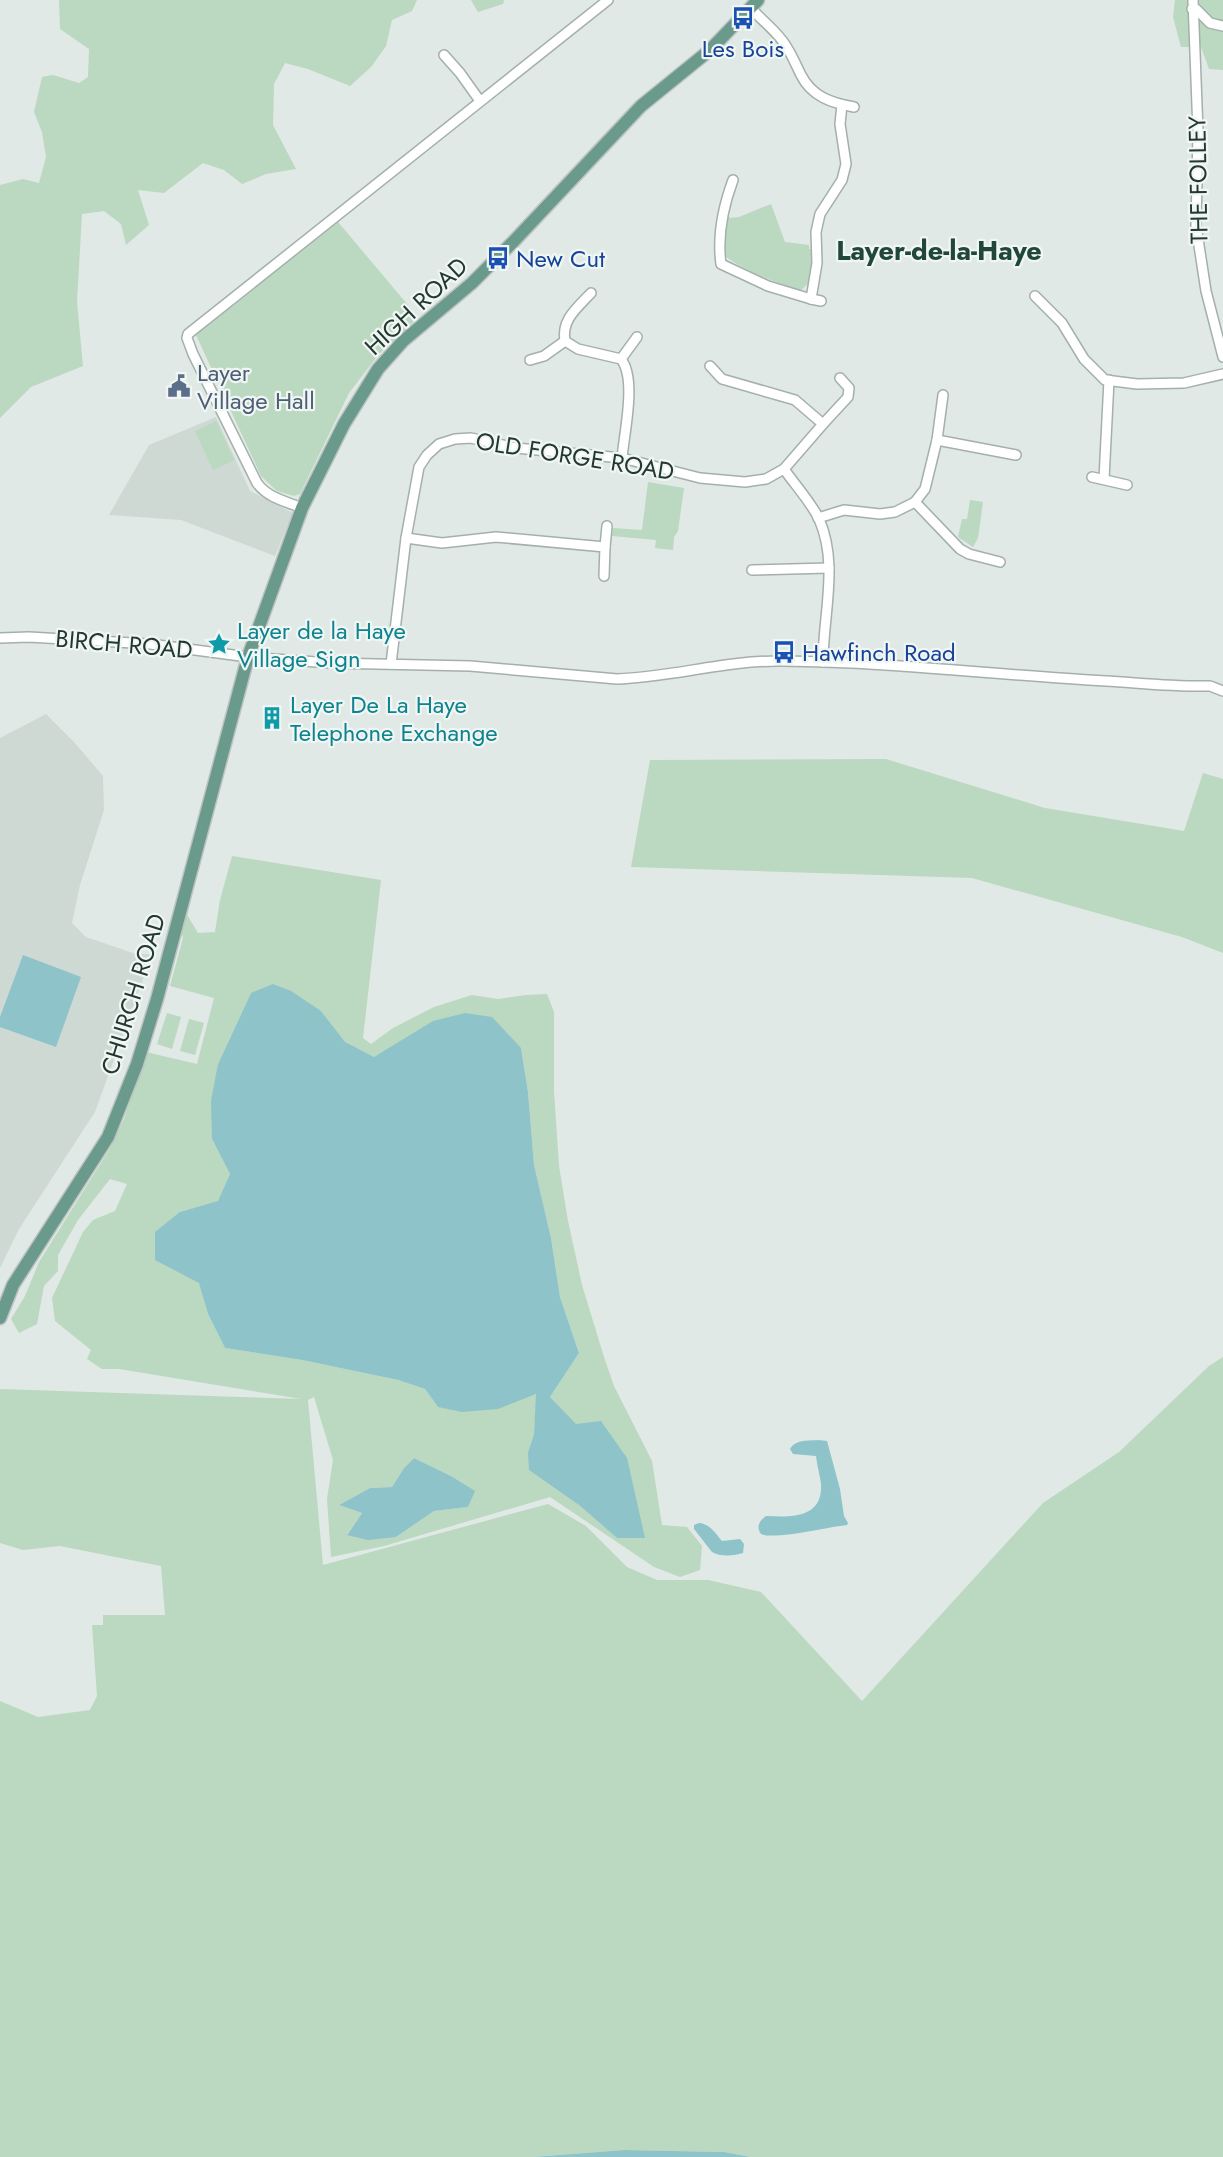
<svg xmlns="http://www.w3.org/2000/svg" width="1223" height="2157" viewBox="0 0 1223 2157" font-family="Jost,sans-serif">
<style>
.built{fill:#cfd9d4}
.green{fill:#bbd8c1;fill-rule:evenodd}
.water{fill:#8ec3c9}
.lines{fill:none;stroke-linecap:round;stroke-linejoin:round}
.minor-casing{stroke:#a4b0ab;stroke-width:12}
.major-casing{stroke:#bdc3c1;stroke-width:15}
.minor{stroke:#fff;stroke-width:9}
.major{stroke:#6a9a8b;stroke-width:12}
.labels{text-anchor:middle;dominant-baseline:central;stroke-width:4.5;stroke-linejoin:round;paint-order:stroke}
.transit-label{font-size:24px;fill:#164399;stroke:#f0f6f3;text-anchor:start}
.street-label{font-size:24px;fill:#233831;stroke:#f0f6f3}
.service-label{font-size:24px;fill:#4e5e75;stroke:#f0f6f3;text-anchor:start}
.culture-label{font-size:24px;fill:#0d838f;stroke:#f0f6f3;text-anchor:start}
.quarter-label{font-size:27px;font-weight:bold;fill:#21473c;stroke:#f0f6f3}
</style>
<rect width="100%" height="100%" fill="#e0e9e5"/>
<g class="built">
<polygon points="216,417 250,491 293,513 275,556 181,520 109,515 149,445"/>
<polygon points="46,714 74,742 103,776 104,810 80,885 72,923 86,937 136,954 152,954 95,1112 19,1229 0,1268 0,738"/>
</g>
<g class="green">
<polygon points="59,0 417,0 412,11 392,20 386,46 371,67 350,86 308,69 285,63 274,84 273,125 296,169 266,174 242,184 224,170 203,163 164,193 138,190 149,225 126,245 121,224 104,211 82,214 77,302 83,366 31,387 0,418 0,185 23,179 39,183 46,157 42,132 34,112 42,77 53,75 79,83 88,77 89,49 60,29"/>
<polygon points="471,0 504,0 503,4 478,12"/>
<polygon points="1175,0 1223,0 1223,70 1209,69 1201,47 1181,47 1173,17"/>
<path d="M771 204 785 242 809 245V249H813L811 281 801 290C781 285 737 268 723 254L726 214 730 218 739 217Z"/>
<polygon points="338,222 418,317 379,354 349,393 300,494 294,496 277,491 261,476 196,335"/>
<polygon points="216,421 234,460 213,470 195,431"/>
<polygon points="648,482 684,488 678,531 674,537 673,550 655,548 656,540 612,536 613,528 642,530"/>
<polygon points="970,500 983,502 978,538 973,547 958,537 962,519 967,519"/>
<polygon points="886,759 1045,808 1184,831 1203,773 1223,779 1223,953 1182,937 972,878 631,867 650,760"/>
<path d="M232 856 381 880 363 1038 371 1044 393 1028 434 1007 472 995 498 999 526 995 547 994 554 1012V1091L559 1166 568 1221 582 1285 604 1357 614 1386 652 1461 662 1525 687 1527 702 1546 700 1570 680 1577 654 1567 550 1497 384 1546 331 1557 327 1499 333 1460 314 1397 308 1400 323 1565 548 1504 586 1526 627 1567 657 1580H708L761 1592 862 1701 1043 1503 1119 1452 1209 1366 1223 1357V2157H751L724 2152 624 2150 533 2157H0V1701L38 1717 90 1710 97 1696 92 1625H103V1615H165L161 1566 60 1546 23 1550 0 1543V1389L301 1399 119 1369H102L87 1359 91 1350 55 1321 52 1298 83 1232 93 1220 115 1211 127 1184 110 1179 78 1220 58 1255V1271L44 1286 37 1324 19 1333 11 1319 25 1296 39 1262 109 1150 124 1119 146 1052 197 1064 214 998 170 986 183 938 180 930 186 913 198 933 215 932 220 900ZM251 993 321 1011 345 1043 374 1057 395 1046 521 1048 528 1092 534 1165 551 1238 560 1297 579 1353 550 1397 576 1425 617 1538 579 1505 528 1452 534 1434 537 1394 526 1397 438 1407 425 1389 398 1380 302 1360 225 1348 208 1314 180 1212 218 1202 230 1174 212 1139 218 1064ZM414 1458 451 1476 474 1491 468 1507 434 1511 396 1537 347 1534 362 1513 339 1505 370 1488 392 1487 404 1468Z"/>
<polygon points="167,1013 181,1017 172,1049 157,1044"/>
<polygon points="189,1019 204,1023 195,1055 180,1051"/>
</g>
<g class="water">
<polygon points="23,955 81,977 56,1047 0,1027 0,1017"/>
<polygon points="273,984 291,991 321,1011 345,1042 374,1057 433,1021 465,1013 492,1017 521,1048 528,1092 534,1165 551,1238 560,1297 579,1353 550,1397 576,1424 601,1421 627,1458 645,1538 617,1538 579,1505 529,1470 528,1452 534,1434 536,1394 498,1409 462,1412 438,1407 425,1389 398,1380 302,1360 225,1348 208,1314 199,1283 155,1260 155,1232 180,1212 218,1201 230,1174 212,1139 211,1101 218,1064 251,993"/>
<path d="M818 1440 827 1441 840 1489 844 1516 848 1523 847 1525C828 1527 775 1540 761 1534 756 1527 759 1521 766 1516 790 1517 823 1519 821 1484 820 1475 817 1466 816 1456L793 1454 790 1449C796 1439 808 1441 818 1440Z"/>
<polygon points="414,1458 451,1476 475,1491 468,1507 434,1511 396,1537 368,1540 347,1535 362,1513 339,1505 370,1488 392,1487 404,1468"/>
<path d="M699 1523C710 1524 715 1533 722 1541L740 1539 744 1544 743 1553C734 1556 720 1557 712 1552L694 1529V1525Z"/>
<polygon points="624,2150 724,2152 751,2157 533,2157"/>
</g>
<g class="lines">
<g class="minor-casing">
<g id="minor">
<polyline points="1193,0 1198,132 1196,226 1206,291 1223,357"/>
<path d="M751 8C762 21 778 32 786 46 792 55 796 65 801 75 812 97 832 103 854 107"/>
<polyline points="1192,9 1196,9 1210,23 1223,26"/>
<polyline points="444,55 460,73 480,101"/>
<path d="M733 180C723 207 717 235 721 264L768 286 811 299"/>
<path d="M591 293C577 308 561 320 565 341L578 349 621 359C637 379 624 433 622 458"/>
<polyline points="1035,296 1062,323 1084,359 1105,380 1137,384 1184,383 1223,374"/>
<polyline points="821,301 811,299 817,263 816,232 820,214 842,180 846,164 840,124 842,105"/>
<polyline points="621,359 637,337"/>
<polyline points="530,360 544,356 565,341"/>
<polyline points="710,366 722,379 795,400 823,424"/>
<polyline points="937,440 1016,455"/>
<path d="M784 469C795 485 811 502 819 519 839 564 823 615 823 662"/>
<polyline points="1092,477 1127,485"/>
<polyline points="1104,479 1109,380"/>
<polyline points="915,502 960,549 969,554 1000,562"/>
<path d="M302 508C285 501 268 498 257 483L193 354 187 338 188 334 608 0"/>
<polyline points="818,518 844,510 880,514 895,512 915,502 925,489 937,440 943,395"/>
<polyline points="406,538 442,543 496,537 605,547 604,576"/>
<polyline points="605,547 607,526"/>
<polyline points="752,570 829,568"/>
<path d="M0 638 29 637 150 644 248 657 330 663 470 666 617 679C673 677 727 660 783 661 891 662 998 675 1106 681 1140 683 1175 687 1210 686L1223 691"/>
<polyline points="391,664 406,538 419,467 427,455 439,444 455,439 471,438 516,448 622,458 700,478 745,482 766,479 784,469 823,424 848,397 849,388 840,378"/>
</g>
</g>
<g class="major-casing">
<polyline id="major" points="0,1318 13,1285 108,1137 137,1064 157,999 248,657 302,508 344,424 378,369 403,341 472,283 514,241 641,106 710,50 758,0"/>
</g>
<use href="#minor" class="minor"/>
<use href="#major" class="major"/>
</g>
<defs>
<g id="bus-bare" transform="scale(1.8)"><path d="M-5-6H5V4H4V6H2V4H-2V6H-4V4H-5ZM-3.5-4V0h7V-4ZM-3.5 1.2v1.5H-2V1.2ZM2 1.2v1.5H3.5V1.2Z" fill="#1a4fb4" stroke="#f0f6f3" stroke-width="2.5" paint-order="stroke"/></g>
<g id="civic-bare" transform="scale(1.8)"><path d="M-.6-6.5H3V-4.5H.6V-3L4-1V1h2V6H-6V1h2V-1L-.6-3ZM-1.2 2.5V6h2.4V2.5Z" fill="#5c6f8a" stroke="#f0f6f3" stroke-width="2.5" paint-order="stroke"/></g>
<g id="sight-bare" transform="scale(1.8)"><path d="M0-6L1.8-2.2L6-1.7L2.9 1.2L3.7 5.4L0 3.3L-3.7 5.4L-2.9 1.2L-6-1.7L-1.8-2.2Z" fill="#0f9aa8" stroke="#f0f6f3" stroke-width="2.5" paint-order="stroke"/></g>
<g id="building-bare" transform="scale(1.8)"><path d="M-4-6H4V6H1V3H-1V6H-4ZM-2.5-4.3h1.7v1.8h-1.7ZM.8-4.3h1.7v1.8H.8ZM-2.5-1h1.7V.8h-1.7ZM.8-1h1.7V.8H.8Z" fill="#0f9aa8" stroke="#f0f6f3" stroke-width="2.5" paint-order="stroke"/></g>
</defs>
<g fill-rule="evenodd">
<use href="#bus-bare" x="743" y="18"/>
<use href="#bus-bare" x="498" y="258"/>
<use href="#civic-bare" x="179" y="386"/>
<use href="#sight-bare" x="219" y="644"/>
<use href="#bus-bare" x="784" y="652"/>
<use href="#building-bare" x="272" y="718"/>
</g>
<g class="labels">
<g class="transit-label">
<text x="743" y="48" text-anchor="middle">Les Bois</text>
<text x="516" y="258">New Cut</text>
<text x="802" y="652">Hawfinch Road</text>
</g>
<g class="street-label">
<text transform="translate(1198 180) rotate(-91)">THE FOLLEY</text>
<text transform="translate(416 306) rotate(-43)">HIGH ROAD</text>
<text transform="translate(575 456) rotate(9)">OLD FORGE ROAD</text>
<text transform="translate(124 644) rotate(5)">BIRCH ROAD</text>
<text transform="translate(133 994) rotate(-73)">CHURCH ROAD</text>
</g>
<g class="service-label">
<text x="197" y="372">Layer<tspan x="197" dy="28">Village Hall</tspan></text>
</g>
<g class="culture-label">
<text x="237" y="630">Layer de la Haye<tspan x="237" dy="28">Village Sign</tspan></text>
<text x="290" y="704">Layer De La Haye<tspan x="290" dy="28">Telephone Exchange</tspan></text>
</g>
<g class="quarter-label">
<text x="939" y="250">Layer-de-la-Haye</text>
</g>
</g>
</svg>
